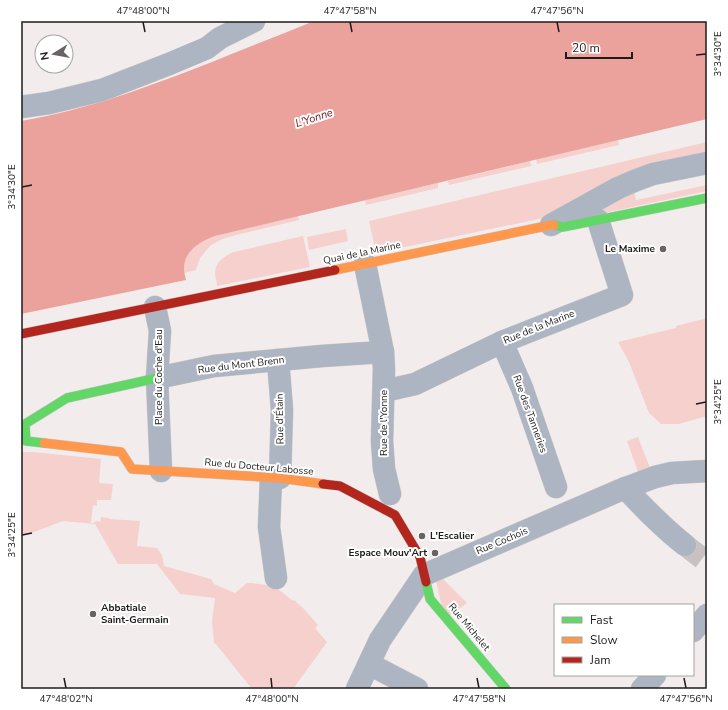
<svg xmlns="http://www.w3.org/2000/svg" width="728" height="710" viewBox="0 0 728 710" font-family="'Nunito Sans',sans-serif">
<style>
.green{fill:#f5d0cc}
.water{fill:#eca29c}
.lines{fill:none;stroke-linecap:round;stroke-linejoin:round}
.street-tunnel{stroke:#c8c3c2;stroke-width:22;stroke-dasharray:22 11;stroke-linecap:butt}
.street-casing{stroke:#cbc8c7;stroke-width:23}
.fast-casing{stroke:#cbc8c7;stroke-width:10}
.slow-casing{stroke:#cbc8c7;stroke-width:10}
.jam-casing{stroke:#cbc8c7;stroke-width:10}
.street{stroke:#acb5c1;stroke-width:22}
.fast{stroke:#63d668;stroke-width:9}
.slow{stroke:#ff974d;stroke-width:9}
.jam{stroke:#b3261e;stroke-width:9}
.ticks{fill:none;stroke:#1e1b1b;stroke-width:1.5}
.poi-dot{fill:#686464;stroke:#fff;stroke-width:1.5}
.labels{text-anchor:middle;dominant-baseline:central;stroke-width:4;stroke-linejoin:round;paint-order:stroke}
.poi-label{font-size:10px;font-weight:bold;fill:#1e1b1b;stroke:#fff;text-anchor:end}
.street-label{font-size:10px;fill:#1e1b1b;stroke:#fff}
.water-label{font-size:11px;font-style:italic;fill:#701215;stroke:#fff}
.neatline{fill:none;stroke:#1e1b1b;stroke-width:1.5}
.ticks-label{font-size:10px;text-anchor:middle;fill:#1e1b1b}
</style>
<rect width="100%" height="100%" fill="#f2edec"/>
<g class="green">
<polygon points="618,140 619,145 537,164 536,159"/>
<polygon points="707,142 707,156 558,215 376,253 369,221"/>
<polygon points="530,161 531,166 449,185 448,181"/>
<polygon points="438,183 438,188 366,205 365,200"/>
<polygon points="707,185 707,191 595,215 622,194 634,189 636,200"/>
<path d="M298 216 299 220 236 235 222 239 210 246 200 258 196 270 184 273C182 253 198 242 215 236Z"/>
<polygon points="346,229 348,241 309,250 307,237"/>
<path d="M303 236 310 267 217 286C217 282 215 277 215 273 215 262 225 256 234 252Z"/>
<polygon points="707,318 707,416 679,424 661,424 649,413 629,362 618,342 676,328 676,326"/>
<polygon points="638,437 650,468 638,472 627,441"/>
<polygon points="21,452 33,452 101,459 99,483 113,484 111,500 97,500 97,506 93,505 91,523 94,523 96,521 100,522 101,517 109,518 109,519 140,521 137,546 157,548 162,555 164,566 211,579 214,584 235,593 247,583 252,583 273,586 277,588 293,601 294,600 303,608 318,625 315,628 327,642 293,689 252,689 215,643 214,644 212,621 215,598 180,594 157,564 118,564 95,524 63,521 21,537"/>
<polygon points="435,576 440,576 467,603 450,615 442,607"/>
</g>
<path class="water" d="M314 21H707V119L215 236C201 241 184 251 184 268 184 272 185 276 186 280L21 314V121C87 110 150 86 212 62 246 48 280 35 314 21Z"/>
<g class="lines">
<polyline class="street-tunnel" points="685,545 707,562"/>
<g class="street-casing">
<g id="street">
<polyline points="21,107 49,103 102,90 169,64 207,48 220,38 254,21"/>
<polyline points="551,225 618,188 634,181 653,174 707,163"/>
<polyline points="365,264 383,352 384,369 382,441 384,469 390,494"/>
<polyline points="155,307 160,331 157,378 161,471"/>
<polyline points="502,342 522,388 556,487"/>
<polyline points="278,360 282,410 280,478"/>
<polyline points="157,378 214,366 322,356 383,352"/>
<polyline points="384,391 415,384 502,342 622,295 598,220"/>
<polyline points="271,477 269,527 276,578"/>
<path d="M625 488C644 508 663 528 685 545"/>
<polyline points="693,631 707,615"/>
<polyline points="369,664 417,689"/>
<polyline points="357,689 380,640 424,575 618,491 655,477 672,473 707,471"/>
<polyline points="642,689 655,675"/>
</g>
</g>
<g class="fast-casing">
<g id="fast">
<polyline points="554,225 563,227 707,198"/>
<polyline points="44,443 26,441 25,424 67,398 157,378"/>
<polyline points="426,582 430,599 506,689"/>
</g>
</g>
<g class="slow-casing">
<g id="slow">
<polyline points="335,270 551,225 554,225"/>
<polyline points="44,443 121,452 132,469 280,478 323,484"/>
</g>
</g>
<g class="jam-casing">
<g id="jam">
<polyline points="21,334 335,270"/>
<polyline points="323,484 340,486 395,515 420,557 426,582"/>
</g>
</g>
<use href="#street" class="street"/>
<use href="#fast" class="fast"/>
<use href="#slow" class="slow"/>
<use href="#jam" class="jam"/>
</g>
<path class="ticks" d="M143 22 145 32M350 22 352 32M557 22 559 32M696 55 706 54M22 187 32 185M696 404 706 402M22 535 32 533M64 678 66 688M271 678 272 688M477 678 479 688M684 678 686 688"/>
<g class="poi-dot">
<circle cx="663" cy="249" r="4"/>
<circle cx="422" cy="536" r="4"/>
<circle cx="435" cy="553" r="4"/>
<circle cx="93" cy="614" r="4"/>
</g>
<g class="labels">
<g class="poi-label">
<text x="655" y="249">Le Maxime</text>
<text x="430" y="536" text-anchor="start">L'Escalier</text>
<text x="427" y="553">Espace Mouv'Art</text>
<text x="101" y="608" text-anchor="start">Abbatiale<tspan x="101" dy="12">Saint-Germain</tspan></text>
</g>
<g class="street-label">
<text transform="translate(362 253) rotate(-12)">Quai de la Marine</text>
<text transform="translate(539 327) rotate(-22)">Rue de la Marine</text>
<text transform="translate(241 365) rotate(-7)">Rue du Mont Brenn</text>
<text transform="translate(159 377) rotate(-90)">Place du Coche d'Eau</text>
<text transform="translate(530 414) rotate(70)">Rue des Tanneries</text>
<text transform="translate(280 419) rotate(-91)">Rue d'Étain</text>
<text transform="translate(384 423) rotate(-90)">Rue de l'Yonne</text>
<text transform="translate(259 467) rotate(5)">Rue du Docteur Labosse</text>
<text transform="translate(502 541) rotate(-23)">Rue Cochois</text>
<text transform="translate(469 627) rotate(50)">Rue Michelet</text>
</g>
<g class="water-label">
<text transform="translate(314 118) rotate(-18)">L'Yonne</text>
</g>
</g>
<rect width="728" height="710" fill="none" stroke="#ffffff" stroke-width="44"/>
<rect x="554" y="604" width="140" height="72" fill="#ffffff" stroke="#a5a4a4"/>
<rect x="562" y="617" width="20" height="6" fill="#63d668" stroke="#a5a4a4"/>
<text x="590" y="624" font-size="12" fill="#1e1b1b">Fast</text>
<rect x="562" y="637" width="20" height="6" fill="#ff974d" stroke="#a5a4a4"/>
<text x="590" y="644" font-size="12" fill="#1e1b1b">Slow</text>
<rect x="562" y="657" width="20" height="6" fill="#b3261e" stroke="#a5a4a4"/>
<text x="590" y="664" font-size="12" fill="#1e1b1b">Jam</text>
<g transform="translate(54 54) rotate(259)"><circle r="19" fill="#ffffff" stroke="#a5a4a4"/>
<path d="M0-3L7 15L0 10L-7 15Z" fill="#686464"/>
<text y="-6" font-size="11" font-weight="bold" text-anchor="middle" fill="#1e1b1b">N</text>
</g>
<path d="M566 52v6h66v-6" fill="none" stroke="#1e1b1b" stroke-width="2"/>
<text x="572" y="52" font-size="12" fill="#1e1b1b" stroke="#ffffff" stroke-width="3" paint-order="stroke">20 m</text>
<rect x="22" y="22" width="684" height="666" class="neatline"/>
<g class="ticks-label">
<text x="143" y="14">47°48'00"N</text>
<text x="350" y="14">47°47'58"N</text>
<text x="557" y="14">47°47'56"N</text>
<text transform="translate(717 54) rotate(-90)" y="4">3°34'30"E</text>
<text transform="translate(11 187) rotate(-90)" y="4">3°34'30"E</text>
<text transform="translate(717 402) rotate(-90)" y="4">3°34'25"E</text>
<text transform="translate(11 535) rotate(-90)" y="4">3°34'25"E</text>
<text x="66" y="702">47°48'02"N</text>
<text x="272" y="702">47°48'00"N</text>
<text x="479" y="702">47°47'58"N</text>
<text x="686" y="702">47°47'56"N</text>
</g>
</svg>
